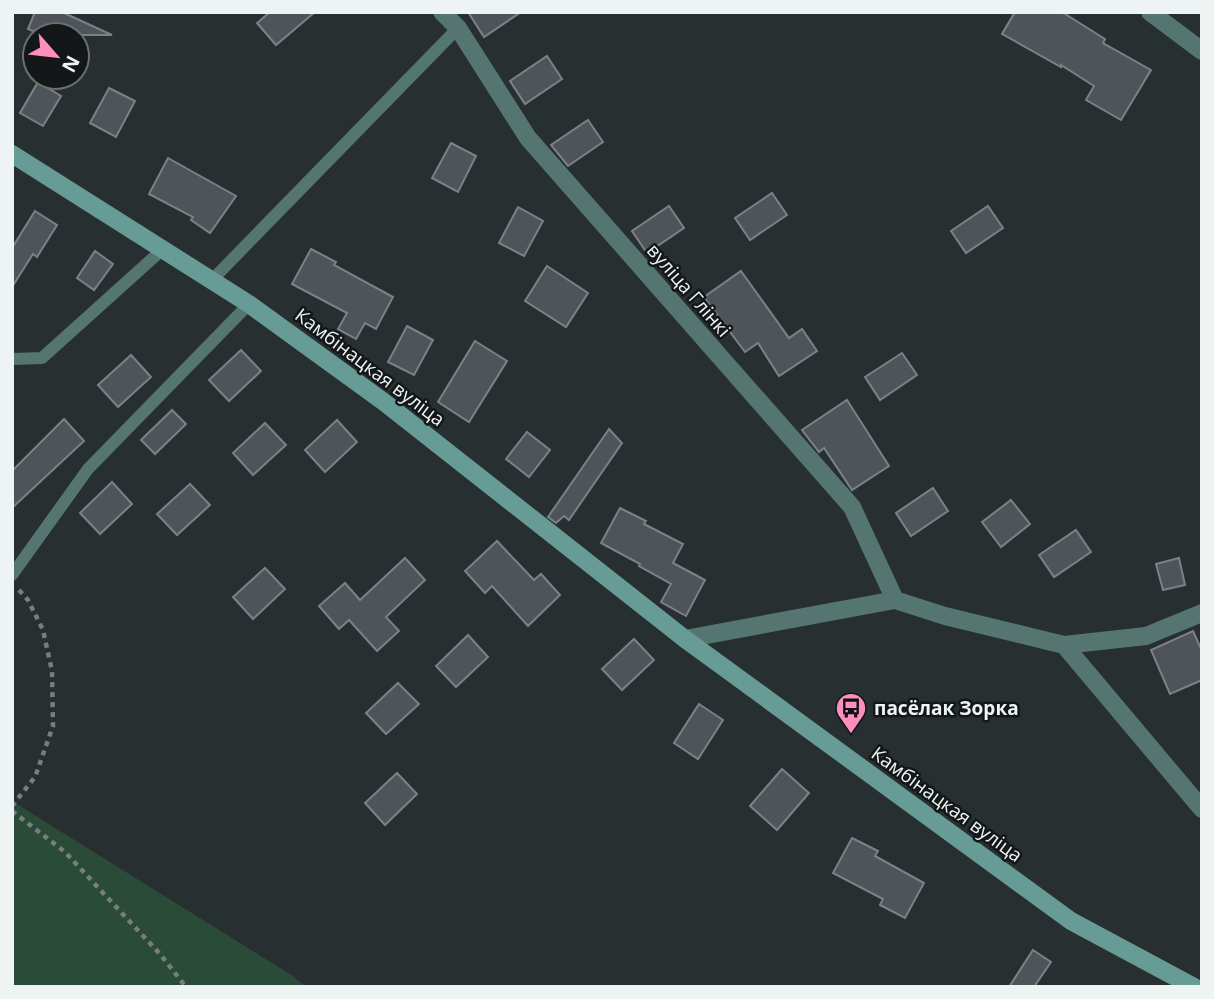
<svg xmlns="http://www.w3.org/2000/svg" width="1214" height="999" viewBox="0 0 1214 999" font-family="'Open Sans',sans-serif">
<style>
.green{fill:#294b38}
.building{fill:#4e5459;stroke:#7b8287;stroke-width:2}
.lines{fill:none;stroke-linecap:round;stroke-linejoin:round}
.path{stroke:#787e80;stroke-width:4.5;stroke-dasharray:5 5;stroke-linecap:butt}
.lane{stroke:#547570;stroke-width:12}
.street{stroke:#547570;stroke-width:18}
.secondary{stroke:#679c96;stroke-width:18}
.labels{text-anchor:middle;dominant-baseline:central;stroke-width:5;stroke-linejoin:round;paint-order:stroke}
.street-label{font-size:19px;fill:#eef3f4;stroke:#131718}
.poi-label{font-size:19px;font-weight:bold;fill:#eef3f4;stroke:#131718;text-anchor:start}
</style>
<rect width="100%" height="100%" fill="#282f31"/>
<polygon class="green" points="12,801 293,976 306,987 12,987"/>
<g class="building">
<polygon points="35,12 62,12 112,35 42,35 28,29"/>
<polygon points="270,12 315,12 276,45 257,23"/>
<polygon points="468,12 521,12 484,37"/>
<polygon points="1015,12 1062,12 1105,39 1103,43 1151,70 1121,120 1086,100 1094,86 1061,65 1061,67 1002,34"/>
<polygon points="547,56 562,79 525,104 510,81"/>
<polygon points="38,82 61,96 43,126 20,113"/>
<polygon points="109,88 135,101 116,137 90,123"/>
<polygon points="588,120 603,142 568,166 551,145"/>
<polygon points="451,143 476,156 458,192 432,178"/>
<polygon points="168,158 236,196 210,233 191,220 193,217 149,194"/>
<polygon points="772,193 787,215 750,240 735,218"/>
<polygon points="669,206 684,228 647,253 632,231"/>
<polygon points="988,206 1003,228 966,253 951,231"/>
<polygon points="518,207 543,221 524,256 499,243"/>
<polygon points="35,211 57,225 37,257 33,254 12,287 12,248"/>
<polygon points="311,249 336,262 334,265 393,297 376,329 365,323 356,339 338,329 347,313 292,284"/>
<polygon points="95,251 113,264 94,290 77,278"/>
<polygon points="547,266 588,293 566,327 525,301"/>
<polygon points="741,271 789,338 802,329 817,351 779,376 758,343 745,352 704,297"/>
<polygon points="407,326 433,340 414,375 388,362"/>
<polygon points="475,341 507,361 469,422 438,402"/>
<polygon points="241,350 261,371 229,401 209,380"/>
<polygon points="902,353 917,375 880,400 865,377"/>
<polygon points="131,355 151,377 118,407 98,385"/>
<polygon points="847,400 889,466 852,490 824,448 819,452 802,430"/>
<polygon points="172,410 186,424 155,454 141,440"/>
<polygon points="64,419 84,441 12,508 12,471"/>
<polygon points="337,420 357,442 325,472 305,450"/>
<polygon points="265,423 286,445 253,475 233,453"/>
<polygon points="609,429 622,443 569,520 564,516 556,523 548,517"/>
<polygon points="527,432 550,450 529,477 506,459"/>
<polygon points="112,482 132,504 100,534 80,513"/>
<polygon points="190,484 210,505 177,535 157,514"/>
<polygon points="933,488 948,511 911,536 896,513"/>
<polygon points="1011,500 1030,524 1001,547 982,522"/>
<polygon points="620,508 646,521 644,524 683,544 673,563 705,580 686,616 661,602 671,584 639,566 640,564 601,543"/>
<polygon points="1076,530 1091,552 1054,577 1039,555"/>
<polygon points="497,541 534,580 541,574 560,595 528,626 492,586 485,593 465,571"/>
<polygon points="405,558 425,580 386,617 399,631 377,651 349,620 339,629 319,606 345,583 360,600"/>
<polygon points="1179,558 1185,585 1163,590 1156,564"/>
<polygon points="265,568 285,589 253,619 233,597"/>
<polygon points="1193,631 1202,651 1202,680 1170,694 1151,650"/>
<polygon points="468,635 488,657 456,687 436,666"/>
<polygon points="634,639 654,660 622,690 602,669"/>
<polygon points="398,683 419,704 386,734 366,713"/>
<polygon points="699,704 723,720 698,759 674,743"/>
<polygon points="782,769 809,793 777,830 750,806"/>
<polygon points="397,773 417,794 385,825 365,803"/>
<polygon points="852,838 878,851 875,856 924,883 905,918 880,905 883,899 833,873"/>
<polygon points="1033,950 1051,962 1034,987 1009,987"/>
</g>
<g class="lines">
<g class="path">
<polyline points="12,806 35,777 53,726 52,671 43,630 28,600 18,589"/>
<polyline points="12,811 65,852 160,954 186,987"/>
</g>
<g class="lane">
<polyline points="211,281 458,28"/>
<polyline points="12,359 42,358 163,249"/>
<polyline points="12,575 88,469 249,304"/>
</g>
<g class="street">
<polyline points="442,12 458,28 528,138 852,507 895,600"/>
<polyline points="1150,12 1202,51"/>
<polyline points="685,639 895,600 945,616 1064,645 1202,809"/>
<polyline points="1064,645 1146,636 1202,613"/>
</g>
<polyline class="secondary" points="12,154 249,304 384,402 685,639 1071,921 1194,987"/>
</g>
<defs>
<g id="bus-pin" transform="scale(1.575)"><path d="M0 17L-7.5 6A9.5 9.5 0 1 1 7.5 6Z" fill="#fe8ebe" stroke="#131718"/><path d="M-5-6H5V4H4V6H2V4H-2V6H-4V4H-5ZM-3.5-4V0h7V-4ZM-3.5 1.2v1.5H-2V1.2ZM2 1.2v1.5H3.5V1.2Z" fill="#111"/></g>
</defs>
<g fill-rule="evenodd">
<use href="#bus-pin" x="851" y="708"/>
</g>
<g class="labels">
<g class="street-label">
<text transform="translate(689 290) rotate(49)">вуліца Глінкі</text>
<text transform="translate(370 367) rotate(37)">Камбінацкая вуліца</text>
<text transform="translate(947 804) rotate(36)">Камбінацкая вуліца</text>
</g>
<g class="poi-label">
<text x="874" y="708">пасёлак Зорка</text>
</g>
</g>
<rect width="1214" height="999" fill="none" stroke="#eef3f4" stroke-width="28"/>
<g transform="translate(56 56) rotate(118)"><circle r="33" fill="#131718" stroke="#6b6f70" stroke-width="2"/>
<path d="M0-5L12 26L0 18L-12 26Z" fill="#fe8ebe"/>
<text y="-10" font-size="19" font-weight="bold" text-anchor="middle" fill="#eef3f4">N</text>
</g>
</svg>
